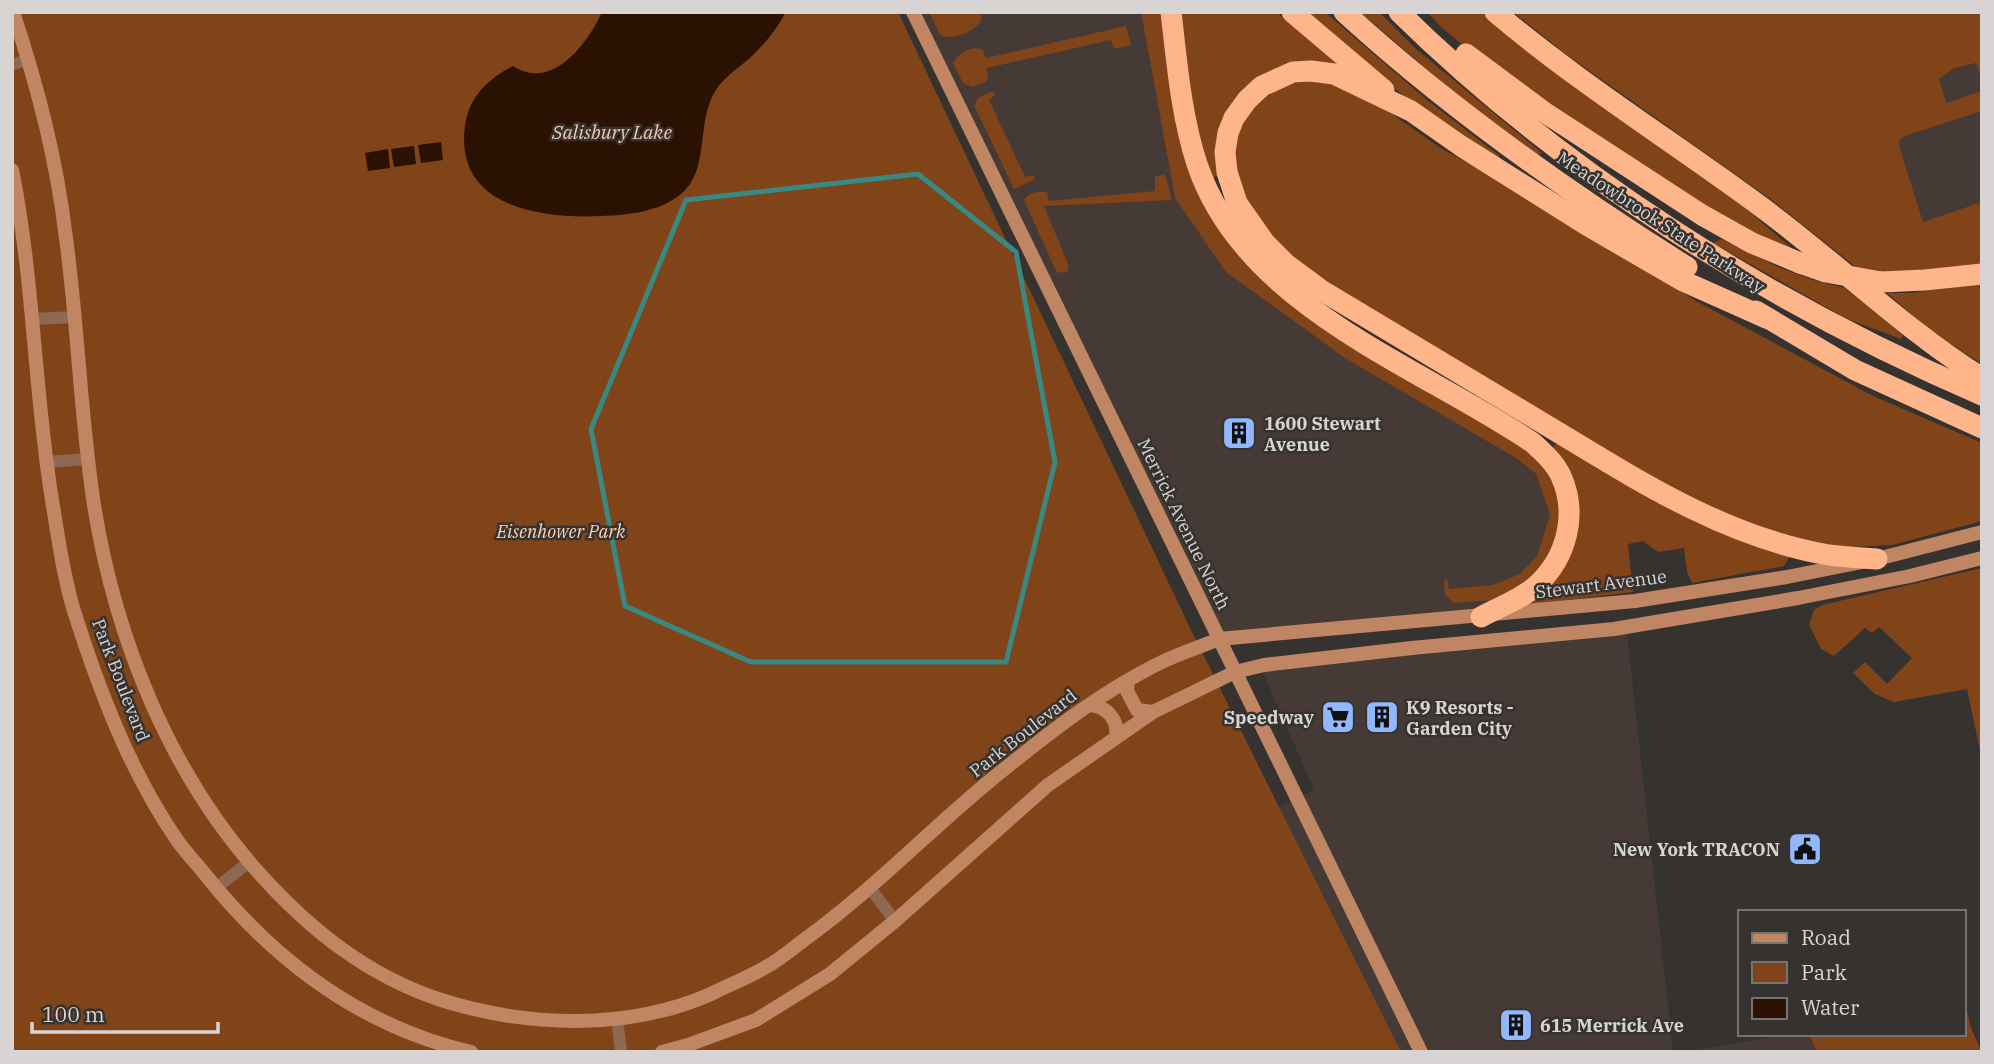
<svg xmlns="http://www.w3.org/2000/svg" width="1994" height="1064" viewBox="0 0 1994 1064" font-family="'IBM Plex Serif',serif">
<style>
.built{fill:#453a35}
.green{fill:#814419}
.water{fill:#2b1102}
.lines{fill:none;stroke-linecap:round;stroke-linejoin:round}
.street{stroke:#8d6852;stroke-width:12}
.secondary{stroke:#c08562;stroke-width:14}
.highway{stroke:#feb58a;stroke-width:21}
.highway-bridge{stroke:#feb58a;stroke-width:21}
.marked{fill:none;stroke:#378982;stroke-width:5;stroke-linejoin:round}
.labels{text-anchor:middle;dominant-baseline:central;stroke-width:5;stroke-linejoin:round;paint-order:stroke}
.street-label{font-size:18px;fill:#d7d4d3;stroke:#36322f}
.poi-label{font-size:18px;font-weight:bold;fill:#d7d4d3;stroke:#36322f;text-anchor:start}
.park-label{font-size:18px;font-style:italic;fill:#ffd0b6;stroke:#36322f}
.water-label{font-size:19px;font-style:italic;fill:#f5c8ad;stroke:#36322f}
</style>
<rect width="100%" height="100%" fill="#36322f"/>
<g class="built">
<polygon points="922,12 1141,12 1175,198 1536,474 1550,515 1533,604 1218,645 970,123"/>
<polygon points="1982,57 1982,244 1878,260 1875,93"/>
<polygon points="1627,633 1673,1052 1401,1052 1278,808 1314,790 1262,670"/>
<polygon points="1789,1034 1809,1034 1817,1052 1681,1052"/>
</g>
<g class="green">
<polygon points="12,12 898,12 1190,628 1401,1052 12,1052"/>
<path d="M929 12H979L982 18C976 32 953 41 940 35Z"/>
<polygon points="1141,12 1164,12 1229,240 1546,465 1559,489 1563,519 1554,551 1537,576 1493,600 1454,603 1445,595 1444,582 1447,578 1449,589 1493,585 1520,574 1537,556 1550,515 1536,474 1516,458 1345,358 1226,272 1175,198"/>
<polygon points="1179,12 1276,12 1345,68 1245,91 1219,176 1210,178 1197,140"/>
<polygon points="1302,12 1325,12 1427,100 1500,156 1497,161 1417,107"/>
<polygon points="1360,12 1379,12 1416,49 1542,153 1535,155 1476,111"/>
<polygon points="1427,12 1483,12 1584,93 1744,207 1802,257 1745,230 1509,83 1442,28"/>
<polygon points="1513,12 1982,12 1982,72 1979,72 1976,63 1954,68 1939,79 1946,103 1982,91 1982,111 1904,136 1899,141 1900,149 1923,222 1982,202 1982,268 1951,272 1862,272 1773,201 1567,55"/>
<path d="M1126 26 1131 45 1114 49 1111 40 987 68 988 76 986 82 973 87 963 83 953 63C960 53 969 46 982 49L986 58Z"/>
<polygon points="1319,80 1365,95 1442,149 1540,202 1696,301 1873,396 1982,443 1982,521 1892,545 1831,548 1758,531 1652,482 1297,264 1258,224 1241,193 1233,160 1240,125 1258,100 1285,84"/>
<polygon points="991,92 996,94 989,100 1025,177 1035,175 1034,180 1014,189 974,105 978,98"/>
<path d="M1165 174 1172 200 1044 206 1068 264V271L1057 273 1024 200C1029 192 1038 191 1047 192L1049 201 1155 191V177Z"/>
<polygon points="1722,239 1778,267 1813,280 1845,288 1903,335 1901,339 1847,319 1713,243"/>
<polygon points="1982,284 1982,364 1931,331 1887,293 1910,293"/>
<polygon points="1557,443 1693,521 1747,543 1790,556 1784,566 1692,583 1687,572 1684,548 1658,552 1643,541 1628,544 1633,592 1533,604 1533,600 1540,599 1538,593 1572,550 1551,449"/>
<polygon points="1982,568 1982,760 1967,689 1894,702 1875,694 1853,673 1865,662 1887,684 1912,658 1879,627 1872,633 1865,628 1834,656 1821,649 1809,625 1814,610 1822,605"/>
<polygon points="1964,999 1971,1028 1982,1052 1817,1052 1809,1034 1964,1034"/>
</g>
<g class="water">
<path d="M602 12H786C776 30 765 44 750 58 737 69 721 79 713 95 697 126 709 171 681 194 659 212 628 215 601 216 541 219 454 207 465 126 469 97 488 79 513 66 552 92 588 43 602 12Z"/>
<polygon points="441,142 443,160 421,163 418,145"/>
<polygon points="414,146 416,164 394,167 391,149"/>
<polygon points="388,149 390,168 368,171 365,153"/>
</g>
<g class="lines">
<g class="street">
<polyline points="12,65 28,59"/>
<polyline points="33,319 75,317"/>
<polyline points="47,462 88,459"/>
<polyline points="216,888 249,862"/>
<polyline points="870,888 895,921"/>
<polyline points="617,1018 621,1052"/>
</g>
<g class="secondary">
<path d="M13 12C37 84 56 156 65 231 78 322 80 414 94 505 115 637 169 773 259 873 310 930 368 976 441 1000 527 1027 627 1031 711 994 729 985 749 977 766 967 781 959 794 947 808 937 871 891 926 834 986 784 1041 739 1098 693 1162 662 1180 653 1200 647 1219 639L1635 601 1787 577 1877 559 1982 532"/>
<polyline points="913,12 1421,1052"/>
<path d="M12 170C34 279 34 390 52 500 58 536 63 575 74 611 99 690 130 772 177 840 186 853 198 865 208 878 276 962 363 1027 471 1052"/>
<polyline points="1128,681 1127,691 1137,710 1153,712"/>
<path d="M1091 705C1107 707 1119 720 1116 737"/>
<polyline points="662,1052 688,1045 756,1020 830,974 895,921 1048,785 1153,712 1235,672 1264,665 1412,648 1614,629 1798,598 1910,576 1982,558"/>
</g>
<g class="highway">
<path d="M1171 12C1177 63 1181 115 1197 164 1245 307 1418 365 1533 443 1544 453 1555 463 1561 476 1578 514 1567 557 1537 585 1522 599 1499 607 1481 617"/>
<polyline points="1292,12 1384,90"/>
<path d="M1344 12C1450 109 1566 191 1687 267"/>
<path d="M1399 12C1565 175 1769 303 1982 395"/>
<path d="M1495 12C1580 84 1675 143 1764 209 1838 264 1904 329 1982 378"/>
<polyline points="1466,54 1544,112 1702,215 1752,243 1800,263"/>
<polyline points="1881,282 1925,280 1982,274"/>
<polyline points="1756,311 1855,370 1982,428"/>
<path d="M1766 318 1683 281 1590 227 1461 146 1411 111 1334 74 1311 71 1293 72 1262 86 1247 100 1234 118 1228 133 1225 152 1227 172 1237 203 1265 243 1286 264 1321 290C1392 333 1464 376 1536 419 1628 474 1721 537 1829 555 1845 557 1861 558 1877 559"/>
</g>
<polyline class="highway-bridge" points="1800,263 1826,272 1881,282"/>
</g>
<path class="marked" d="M918 174 1016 252 1055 462 1006 662H751L625 606 591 429 686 200Z"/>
<defs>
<g id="building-square" transform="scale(1.75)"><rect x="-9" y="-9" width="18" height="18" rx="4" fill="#91b8fd" stroke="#36322f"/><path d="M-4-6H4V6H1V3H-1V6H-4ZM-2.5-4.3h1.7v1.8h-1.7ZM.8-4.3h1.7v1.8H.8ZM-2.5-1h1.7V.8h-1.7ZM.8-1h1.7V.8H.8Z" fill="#111"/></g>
<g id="supermarket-square" transform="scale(1.75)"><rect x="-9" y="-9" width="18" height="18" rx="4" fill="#91b8fd" stroke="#36322f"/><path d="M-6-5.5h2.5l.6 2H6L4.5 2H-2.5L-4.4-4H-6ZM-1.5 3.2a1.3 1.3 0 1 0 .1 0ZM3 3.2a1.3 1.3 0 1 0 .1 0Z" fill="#111"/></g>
<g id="civic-square" transform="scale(1.75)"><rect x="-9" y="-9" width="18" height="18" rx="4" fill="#91b8fd" stroke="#36322f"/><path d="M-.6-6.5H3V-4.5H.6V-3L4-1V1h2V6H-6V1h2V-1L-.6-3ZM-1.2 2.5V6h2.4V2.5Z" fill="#111"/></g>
</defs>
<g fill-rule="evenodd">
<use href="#building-square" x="1239" y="433"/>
<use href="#supermarket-square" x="1338" y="717"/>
<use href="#building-square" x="1382" y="717"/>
<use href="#civic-square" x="1805" y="849"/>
<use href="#building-square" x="1516" y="1025"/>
</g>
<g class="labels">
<g class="street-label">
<text transform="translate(1661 222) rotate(33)">Meadowbrook State Parkway</text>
<text transform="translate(1184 524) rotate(64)">Merrick Avenue North</text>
<text transform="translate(1601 584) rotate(-7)">Stewart Avenue</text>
<text transform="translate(121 680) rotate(69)">Park Boulevard</text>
<text transform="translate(1023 733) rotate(-38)">Park Boulevard</text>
</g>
<g class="poi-label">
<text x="1264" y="423">1600 Stewart<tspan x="1264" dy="21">Avenue</tspan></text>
<text x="1406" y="707">K9 Resorts -<tspan x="1406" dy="21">Garden City</tspan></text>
<text x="1314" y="717" text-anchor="end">Speedway</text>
<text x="1780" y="849" text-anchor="end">New York TRACON</text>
<text x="1540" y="1025">615 Merrick Ave</text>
</g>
<g class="park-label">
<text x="561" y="531">Eisenhower Park</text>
</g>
<g class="water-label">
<text x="612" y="132">Salisbury Lake</text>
</g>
</g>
<rect width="1994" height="1064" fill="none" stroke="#d7d4d3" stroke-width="28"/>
<rect x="1738" y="910" width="228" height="126" fill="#36322f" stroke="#767371" stroke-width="2"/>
<rect x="1752" y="933" width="35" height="10" fill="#c08562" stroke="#767371" stroke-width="2"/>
<text x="1801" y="945" font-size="21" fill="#d7d4d3">Road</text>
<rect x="1752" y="962" width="35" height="21" fill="#814419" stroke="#767371" stroke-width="2"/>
<text x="1801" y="980" font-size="21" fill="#d7d4d3">Park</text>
<rect x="1752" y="998" width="35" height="21" fill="#2b1102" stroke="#767371" stroke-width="2"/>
<text x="1801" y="1015" font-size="21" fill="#d7d4d3">Water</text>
<path d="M32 1022v10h186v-10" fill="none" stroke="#d7d4d3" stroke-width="3.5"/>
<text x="42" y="1022" font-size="21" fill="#d7d4d3" stroke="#36322f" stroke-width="5" paint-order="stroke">100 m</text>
</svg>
